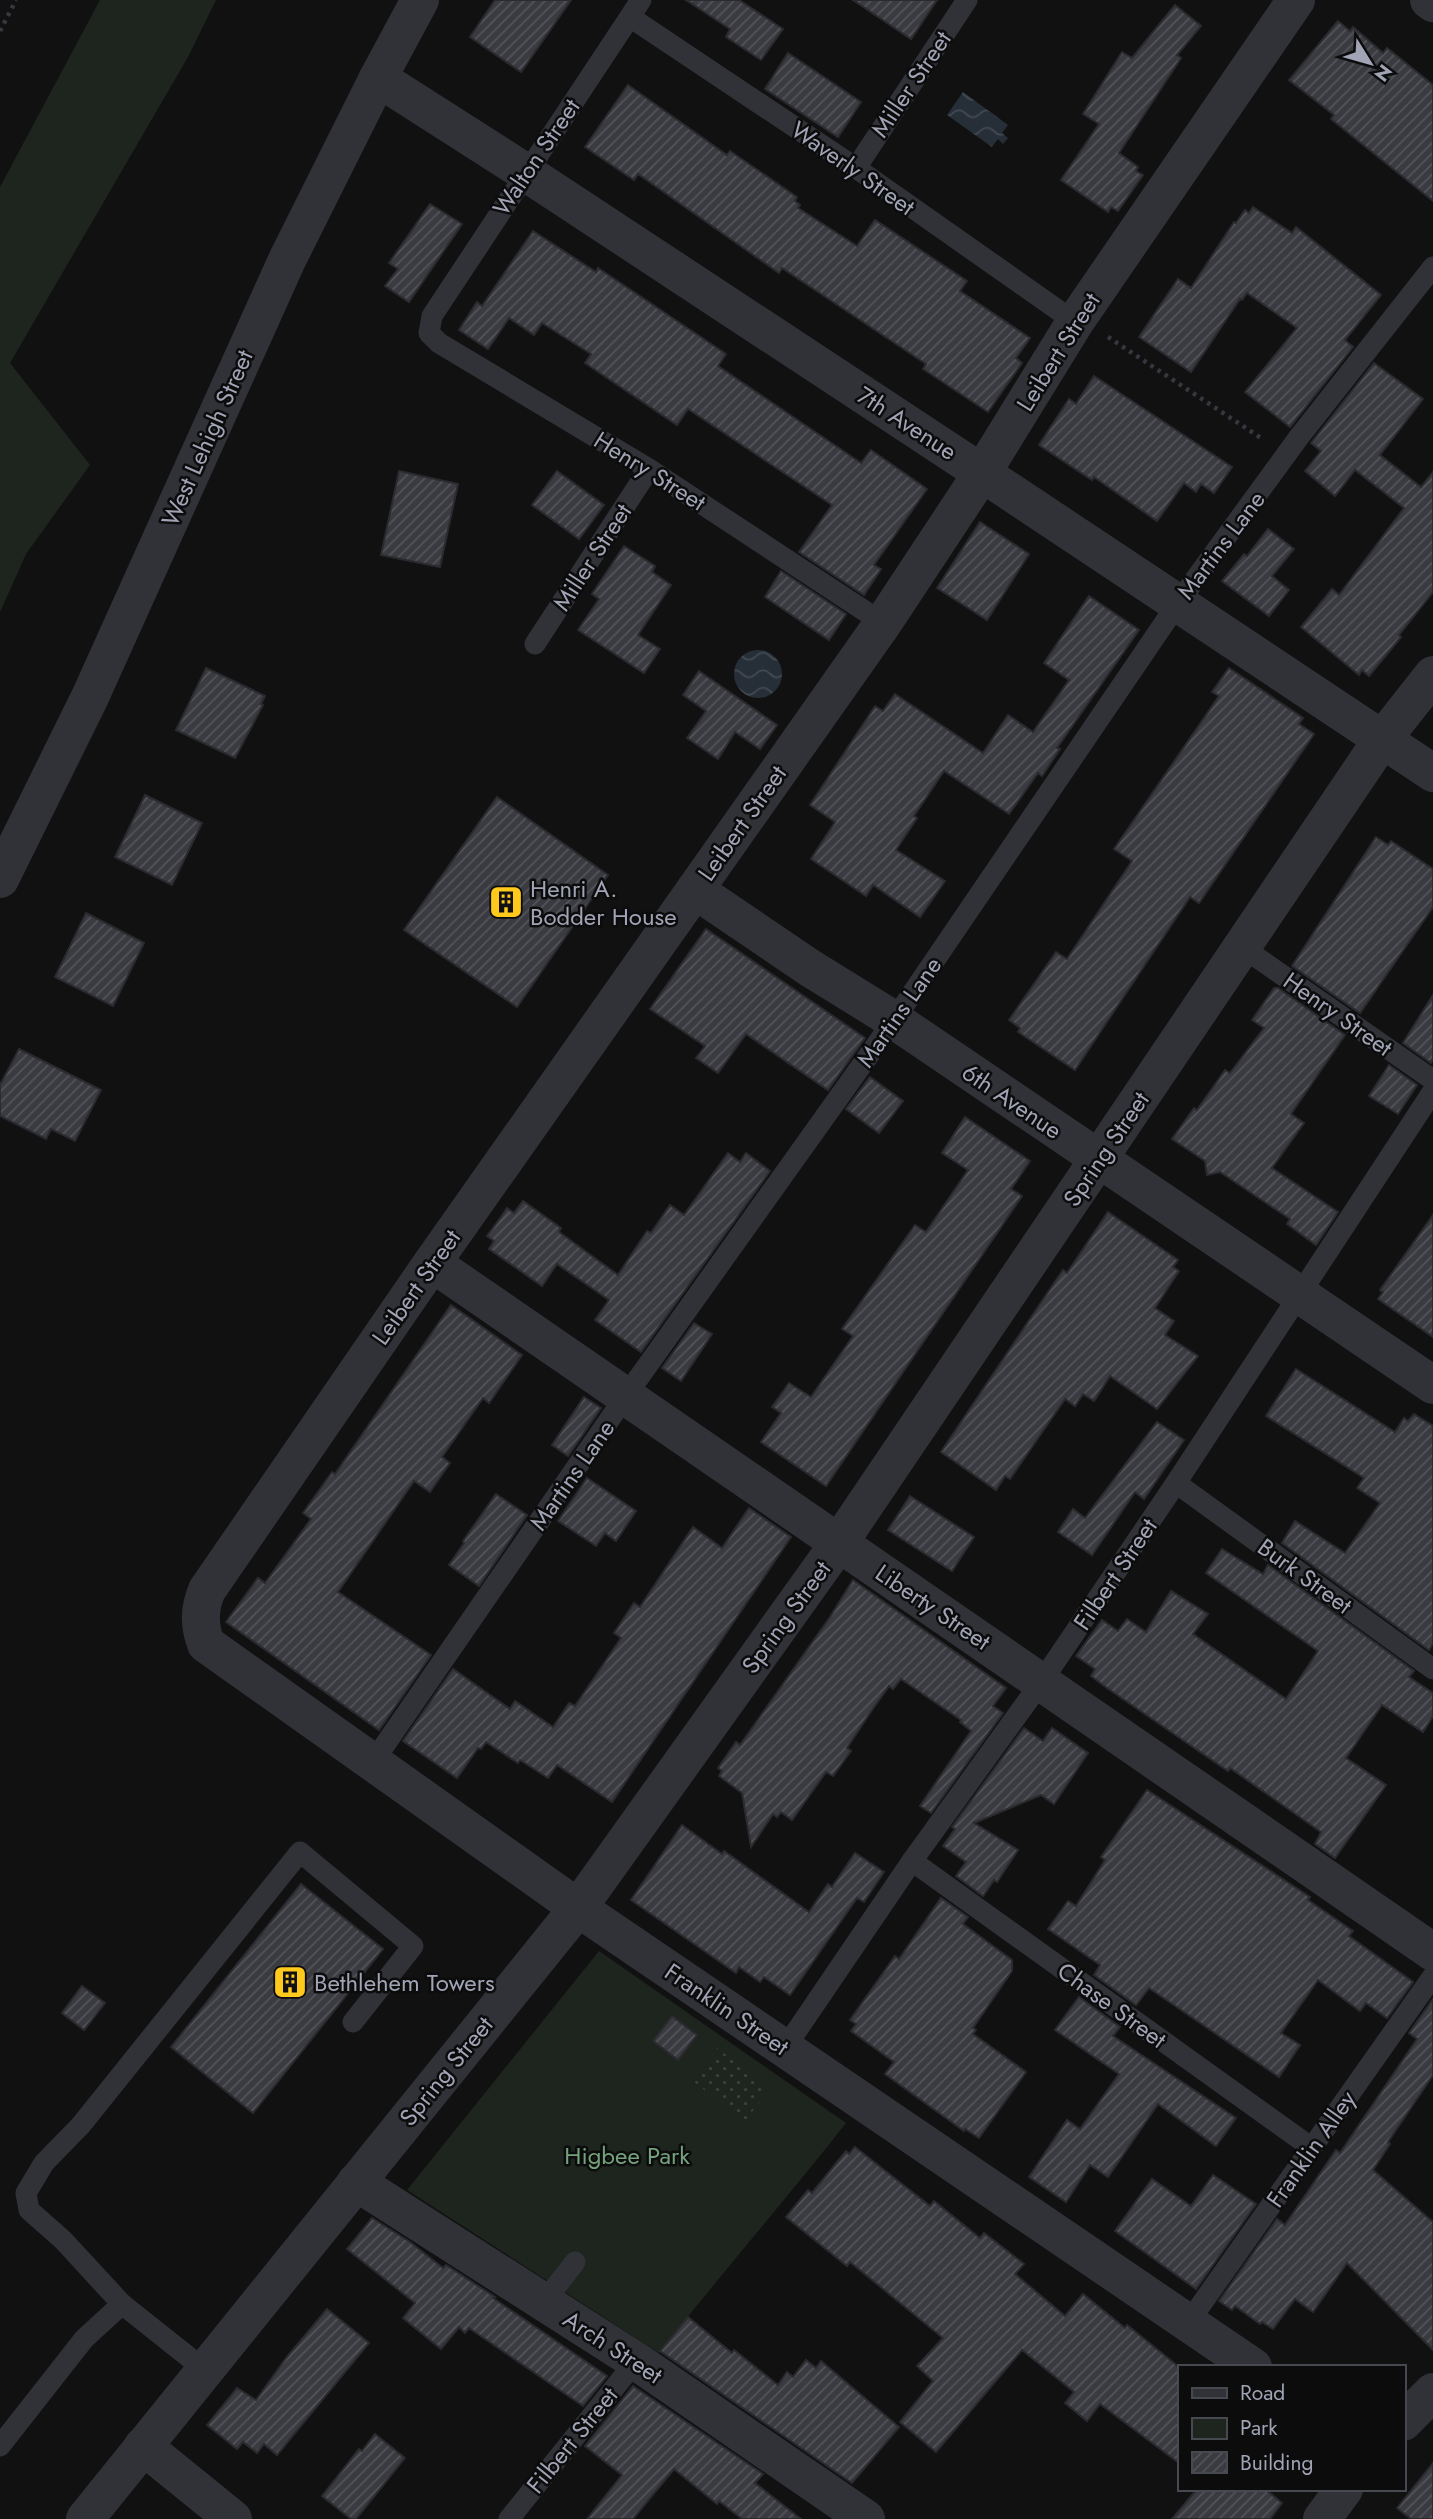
<svg xmlns="http://www.w3.org/2000/svg" width="1433" height="2519" viewBox="0 0 1433 2519" font-family="Jost,sans-serif">
<style>
.green{fill:#1d251e}
.garden{fill:url(#garden-dots)}
.water{fill:url(#water-waves)}
.building{fill:url(#building-hatch);stroke:#2b2a2f;stroke-width:2}
.lines{fill:none;stroke-linecap:round;stroke-linejoin:round}
.path{stroke:#37383f;stroke-width:4.5;stroke-dasharray:3.5 5;stroke-linecap:butt}
.service{stroke:#313238;stroke-width:21}
.minor{stroke:#313238;stroke-width:38}
.labels{text-anchor:middle;dominant-baseline:central;stroke-width:5;stroke-linejoin:round;paint-order:stroke}
.street-label{font-size:24px;fill:#a0a4b5;stroke:#0c0c0d}
.poi-label{font-size:24px;fill:#a0a4b5;stroke:#0c0c0d;text-anchor:start}
.park-label{font-size:24px;fill:#75a27c;stroke:#0c0c0d}
</style>
<defs>
<pattern id="garden-dots" width="8" height="8" patternUnits="userSpaceOnUse" patternTransform="scale(1.75)"><rect width="8" height="8" fill="#1d251e"/><path d="M2 2h.1M6 6h.1" fill="none" stroke="#3b423c" stroke-width="1.8" stroke-linecap="round"/></pattern>
<pattern id="water-waves" width="16" height="10" patternUnits="userSpaceOnUse" patternTransform="scale(1.75)"><rect width="16" height="10" fill="#262e37"/><path d="M0 5q4-4 8 0t8 0" fill="none" stroke="#424952"/></pattern>
<pattern id="building-hatch" width="6" height="6" patternUnits="userSpaceOnUse" patternTransform="scale(1.75)"><rect width="6" height="6" fill="#3a3a41"/><path d="M-1 1l2-2M0 6l6-6M5 7l2-2" fill="none" stroke="#53545a"/></pattern>
</defs>
<rect width="100%" height="100%" fill="#111112"/>
<g class="green">
<polygon points="100,0 216,0 188,57 10,363 90,465 26,554 0,612 0,187"/>
<path d="M599 1951 846 2123C785 2201 720 2275 659 2353L407 2190Z"/>
</g>
<polygon class="garden" points="717,2048 770,2088 745,2121 693,2081"/>
<g class="water">
<polygon points="963,92 1008,125 1002,133 1008,138 1003,144 998,139 992,147 947,115"/>
<circle cx="758" cy="674" r="24"/>
</g>
<g class="building">
<polygon points="495,0 571,0 521,72 470,37"/>
<polygon points="686,0 739,0 783,29 761,60 726,37 730,29"/>
<polygon points="853,0 937,0 911,39"/>
<polygon points="1175,5 1201,26 1177,55 1181,58 1119,153 1138,167 1136,171 1143,175 1118,211 1111,207 1108,212 1061,180 1099,124 1083,114 1122,52 1132,58"/>
<polygon points="1338,21 1350,31 1353,27 1383,53 1387,48 1433,85 1433,201 1331,119 1334,115 1289,80"/>
<polygon points="788,53 861,102 838,137 765,89"/>
<polygon points="628,85 727,155 730,151 797,197 795,201 800,205 798,208 857,246 875,220 967,281 960,291 1030,338 1016,358 1022,363 988,412 923,369 926,364 782,268 779,273 638,174 634,180 585,147"/>
<polygon points="430,204 462,224 409,302 385,286 398,269 389,263"/>
<polygon points="1253,207 1292,233 1296,227 1381,295 1345,340 1353,347 1290,427 1245,392 1297,328 1247,293 1242,300 1240,299 1191,372 1139,337 1178,279 1191,288 1234,222 1236,223 1245,210 1249,213"/>
<polygon points="533,231 596,272 598,268 726,354 718,366 861,463 871,450 927,489 874,565 881,569 864,595 799,552 832,505 688,409 677,425 585,363 591,354 542,323 534,335 509,318 488,349 459,330 477,302 482,306"/>
<polygon points="1374,363 1423,399 1380,455 1421,487 1433,472 1433,592 1399,635 1401,637 1369,676 1362,670 1359,675 1301,627 1332,589 1339,595 1404,508 1355,470 1335,496 1305,471 1321,451 1311,443"/>
<polygon points="1094,376 1232,467 1214,493 1201,484 1196,492 1184,483 1157,521 1094,477 1092,480 1039,445 1069,399 1076,404"/>
<polygon points="399,471 458,484 440,567 381,555"/>
<polygon points="557,471 604,505 579,539 532,505"/>
<polygon points="980,522 1029,554 987,620 937,588"/>
<polygon points="1268,529 1294,549 1272,576 1289,590 1269,616 1222,581 1244,554 1247,556"/>
<polygon points="624,546 655,566 652,572 671,585 638,635 660,649 644,673 578,630 599,599 592,594"/>
<polygon points="781,571 846,614 829,640 765,597"/>
<polygon points="1089,596 1139,630 1057,748 1060,749 1042,776 1038,773 1009,814 944,771 914,816 917,818 896,850 945,881 920,917 873,885 866,896 811,859 835,822 810,805 875,706 883,711 895,694 983,753 1008,715 1033,732 1069,680 1044,663"/>
<polygon points="206,668 265,696 261,704 263,705 235,758 176,730"/>
<polygon points="1229,668 1303,718 1299,724 1314,734 1199,903 1190,897 1075,1070 1018,1032 1020,1028 1009,1020 1056,952 1067,959 1132,861 1114,849 1219,696 1212,692"/>
<polygon points="699,671 777,725 760,749 735,732 718,759 687,738 706,711 683,695"/>
<polygon points="145,795 202,823 172,885 115,857"/>
<polygon points="497,797 608,875 517,1007 404,930"/>
<polygon points="1376,837 1388,845 1391,841 1433,869 1433,907 1360,1013 1292,966"/>
<polygon points="86,913 144,943 113,1006 55,977"/>
<polygon points="706,929 865,1038 828,1090 746,1034 718,1073 696,1058 705,1046 650,1009"/>
<polygon points="1274,988 1278,988 1345,1035 1291,1114 1304,1123 1272,1168 1338,1212 1316,1245 1287,1224 1290,1219 1220,1172 1207,1175 1205,1161 1172,1139 1194,1108 1197,1110 1225,1070 1230,1073 1264,1028 1252,1020"/>
<polygon points="1433,995 1433,1059 1431,1063 1403,1043"/>
<polygon points="19,1049 101,1090 75,1141 51,1129 46,1139 0,1116 0,1085"/>
<polygon points="1389,1065 1417,1085 1398,1114 1369,1096"/>
<polygon points="870,1077 903,1101 879,1133 846,1109"/>
<polygon points="965,1117 1030,1161 1011,1189 1022,1196 826,1486 761,1442 781,1413 772,1407 789,1383 811,1397 853,1336 842,1329 915,1225 926,1232 968,1170 942,1153"/>
<polygon points="728,1153 740,1162 746,1153 770,1171 641,1352 595,1320 609,1300 557,1264 542,1286 489,1249 494,1241 487,1236 501,1217 507,1208 514,1213 523,1201 561,1228 559,1232 618,1275 647,1231 651,1233 670,1205 684,1215"/>
<polygon points="1108,1212 1178,1260 1173,1267 1179,1271 1155,1308 1174,1321 1165,1335 1198,1356 1157,1409 1110,1376 1094,1401 1083,1394 1075,1406 1065,1399 1010,1479 1005,1476 996,1490 941,1452 1048,1292 1063,1270 1067,1273"/>
<polygon points="1433,1215 1433,1337 1378,1299 1383,1292 1380,1290"/>
<polygon points="451,1305 522,1355 489,1403 483,1398 442,1457 450,1463 430,1492 414,1481 338,1592 431,1655 379,1730 226,1622 258,1578 265,1583 311,1519 303,1513 332,1472 335,1474"/>
<polygon points="694,1323 712,1334 681,1381 662,1368"/>
<polygon points="1296,1369 1395,1432 1404,1418 1408,1421 1414,1414 1433,1426 1433,1643 1429,1650 1282,1543 1295,1521 1345,1553 1380,1503 1357,1488 1364,1478 1266,1416"/>
<polygon points="584,1397 601,1408 568,1456 552,1445"/>
<polygon points="1157,1422 1184,1440 1144,1499 1135,1492 1092,1555 1058,1532 1073,1509 1085,1518"/>
<polygon points="587,1478 636,1511 616,1541 605,1533 596,1546 558,1521"/>
<polygon points="496,1494 527,1515 479,1586 449,1565 464,1543 463,1541"/>
<polygon points="910,1496 974,1537 952,1571 888,1530"/>
<polygon points="749,1508 791,1537 612,1802 557,1765 548,1778 520,1760 518,1763 486,1742 481,1749 478,1748 457,1778 403,1741 453,1669 510,1709 515,1701 553,1727 569,1703 575,1706 621,1638 614,1633 634,1603 640,1607 693,1527 722,1548"/>
<polygon points="1222,1549 1263,1574 1268,1565 1414,1671 1409,1677 1433,1693 1433,1716 1423,1732 1382,1705 1346,1758 1386,1785 1335,1858 1315,1844 1321,1832 1230,1768 1228,1771 1107,1688 1091,1676 1095,1669 1076,1656 1102,1620 1118,1631 1127,1619 1146,1632 1171,1591 1208,1614 1193,1634 1286,1699 1318,1651 1206,1573"/>
<polygon points="853,1580 1006,1688 993,1706 1003,1713 931,1813 920,1806 971,1731 960,1722 961,1720 901,1679 893,1689 889,1686 870,1713 847,1748 851,1751 833,1776 826,1772 792,1820 781,1812 777,1817 773,1814 751,1847 742,1793 719,1776 722,1771 718,1768 736,1742 740,1745 830,1617"/>
<polygon points="1024,1728 1043,1741 1052,1728 1088,1753 1054,1804 1041,1795 974,1823 1018,1850 997,1882 994,1880 983,1896 956,1876 966,1862 943,1846 955,1829 952,1827"/>
<polygon points="1147,1790 1310,1897 1308,1900 1353,1931 1349,1936 1413,1982 1387,2018 1366,2003 1360,2011 1318,1980 1281,2033 1300,2045 1279,2077 1149,1988 1136,2005 1094,1975 1100,1965 1048,1929 1068,1901 1076,1906 1105,1860 1101,1857"/>
<polygon points="682,1825 722,1854 724,1851 809,1912 828,1884 832,1887 855,1853 884,1872 864,1902 857,1898 790,1995 764,1977 760,1982 739,1967 736,1973 631,1900"/>
<polygon points="301,1884 383,1949 253,2113 171,2047"/>
<polygon points="941,1898 968,1917 963,1924 1012,1960 1012,1971 973,2028 976,2030 973,2034 1026,2072 979,2138 965,2129 964,2131 885,2074 894,2062 851,2031 856,2024 850,2020 895,1956 899,1959"/>
<polygon points="82,1986 105,2003 84,2030 62,2013"/>
<polygon points="1079,1997 1120,2027 1113,2036 1236,2118 1216,2146 1158,2104 1108,2177 1090,2165 1066,2202 1029,2177 1067,2120 1080,2129 1119,2074 1055,2030"/>
<polygon points="1433,1999 1433,2075 1388,2142 1390,2144 1373,2170 1433,2222 1433,2350 1347,2263 1313,2312 1295,2299 1273,2329 1262,2322 1260,2324 1235,2306 1232,2310 1219,2301 1277,2219 1285,2225 1336,2150 1340,2153 1417,2039 1409,2033"/>
<polygon points="672,2016 697,2035 678,2060 653,2041"/>
<polygon points="855,2147 930,2206 934,2201 980,2238 984,2233 1024,2264 1015,2274 1065,2316 1083,2294 1125,2328 1127,2325 1179,2367 1179,2463 1100,2404 1087,2421 1065,2403 1074,2392 1022,2350 936,2452 900,2422 933,2381 917,2366 943,2338 850,2262 847,2266 786,2217 808,2190 812,2193 846,2151 849,2154"/>
<polygon points="1213,2175 1256,2204 1196,2289 1115,2231 1152,2179 1191,2206"/>
<polygon points="372,2218 410,2242 443,2268 446,2265 495,2297 493,2298 607,2376 583,2406 469,2328 465,2333 459,2327 441,2349 403,2318 415,2303 347,2249"/>
<polygon points="327,2309 369,2343 277,2455 264,2444 257,2453 243,2442 237,2449 207,2425 237,2388 256,2400 286,2358"/>
<polygon points="688,2317 732,2353 734,2350 778,2385 787,2372 793,2377 806,2360 816,2368 821,2361 899,2427 852,2483 660,2351"/>
<polygon points="633,2386 763,2474 755,2483 801,2519 742,2519 719,2501 717,2504 674,2469 633,2519 587,2519 622,2475 585,2446"/>
<polygon points="375,2434 405,2458 356,2519 351,2519 322,2496 359,2449 362,2451"/>
<polygon points="1433,2463 1433,2519 1411,2519 1397,2508"/>
<polygon points="1197,2489 1265,2489 1282,2503 1270,2519 1172,2519"/>
</g>
<g class="lines">
<g class="path">
<polyline points="0,31 16,0"/>
<polyline points="1108,337 1264,440"/>
</g>
<g class="service">
<polyline points="641,0 432,316 429,333 439,343 649,469 883,623"/>
<polyline points="630,17 856,168 1075,322"/>
<polyline points="856,168 967,0"/>
<polyline points="535,644 649,469"/>
<polyline points="1242,947 1433,1080"/>
<polyline points="1176,1483 1433,1669"/>
<polyline points="373,1762 625,1397 894,1020 1178,603 1299,437 1433,267"/>
<polyline points="912,1861 1312,2148"/>
<polyline points="785,2048 912,1861 1042,1681 1176,1483 1433,1091"/>
<polyline points="544,2302 575,2262"/>
<polyline points="122,2304 63,2240 29,2210 26,2193 44,2163 81,2125 300,1852 413,1946 353,2022"/>
<polyline points="1188,2323 1433,1976"/>
<polyline points="0,2446 84,2339 122,2304 205,2370"/>
<polyline points="509,2519 636,2361"/>
</g>
<g class="minor">
<polyline points="1429,0 1433,3"/>
<polyline points="378,78 525,172 982,473 1433,773"/>
<polyline points="0,879 90,697 287,260 378,78 420,0"/>
<polyline points="695,890 810,968 894,1020 1433,1385"/>
<polyline points="432,1263 1433,1952"/>
<polyline points="356,2182 636,2361 866,2519"/>
<path d="M1253 2367 578 1908 206 1644C199 1625 199 1609 207 1590L432 1263 883 623 982 473 1075 322 1296 0"/>
<polyline points="1403,2422 1433,2392"/>
<polyline points="143,2446 233,2519"/>
<polyline points="85,2519 578,1908 839,1543 1381,741 1433,675"/>
<polyline points="1322,2519 1344,2489"/>
</g>
</g>
<defs>
<g id="building-square" transform="scale(1.75)"><rect x="-9" y="-9" width="18" height="18" rx="4" fill="#ffca1c" stroke="#0c0c0d"/><path d="M-4-6H4V6H1V3H-1V6H-4ZM-2.5-4.3h1.7v1.8h-1.7ZM.8-4.3h1.7v1.8H.8ZM-2.5-1h1.7V.8h-1.7ZM.8-1h1.7V.8H.8Z" fill="#111"/></g>
</defs>
<g fill-rule="evenodd">
<use href="#building-square" x="506" y="902"/>
<use href="#building-square" x="290" y="1982"/>
</g>
<g class="labels">
<g class="street-label">
<text transform="translate(911 84) rotate(-56)">Miller Street</text>
<text transform="translate(536 157) rotate(-56)">Walton Street</text>
<text transform="translate(853 168) rotate(35)">Waverly Street</text>
<text transform="translate(1058 352) rotate(-58)">Leibert Street</text>
<text transform="translate(907 423) rotate(33)">7th Avenue</text>
<text transform="translate(207 438) rotate(-66)">West Lehigh Street</text>
<text transform="translate(650 471) rotate(32)">Henry Street</text>
<text transform="translate(1221 545) rotate(-53)">Martins Lane</text>
<text transform="translate(592 557) rotate(-57)">Miller Street</text>
<text transform="translate(742 823) rotate(-55)">Leibert Street</text>
<text transform="translate(899 1012) rotate(-55)">Martins Lane</text>
<text transform="translate(1338 1014) rotate(35)">Henry Street</text>
<text transform="translate(1012 1101) rotate(34)">6th Avenue</text>
<text transform="translate(1106 1149) rotate(-56)">Spring Street</text>
<text transform="translate(416 1287) rotate(-55)">Leibert Street</text>
<text transform="translate(572 1475) rotate(-55)">Martins Lane</text>
<text transform="translate(1115 1574) rotate(-56)">Filbert Street</text>
<text transform="translate(1305 1576) rotate(36)">Burk Street</text>
<text transform="translate(933 1607) rotate(34)">Liberty Street</text>
<text transform="translate(786 1617) rotate(-54)">Spring Street</text>
<text transform="translate(1112 2005) rotate(36)">Chase Street</text>
<text transform="translate(727 2009) rotate(34)">Franklin Street</text>
<text transform="translate(446 2071) rotate(-51)">Spring Street</text>
<text transform="translate(1311 2149) rotate(-55)">Franklin Alley</text>
<text transform="translate(613 2347) rotate(33)">Arch Street</text>
<text transform="translate(572 2440) rotate(-51)">Filbert Street</text>
</g>
<g class="poi-label">
<text x="530" y="888">Henri A.<tspan x="530" dy="28">Bodder House</tspan></text>
<text x="314" y="1982">Bethlehem Towers</text>
</g>
<g class="park-label">
<text x="627" y="2155">Higbee Park</text>
</g>
</g>
<rect x="1178" y="2365" width="228" height="126" fill="#0c0c0d" stroke="#474950" stroke-width="2"/>
<rect x="1192" y="2388" width="35" height="10" fill="#313238" stroke="#474950" stroke-width="2"/>
<text x="1240" y="2400" font-size="21" fill="#a0a4b5">Road</text>
<rect x="1192" y="2418" width="35" height="21" fill="#1d251e" stroke="#474950" stroke-width="2"/>
<text x="1240" y="2435" font-size="21" fill="#a0a4b5">Park</text>
<rect x="1192" y="2452" width="35" height="21" fill="url(#building-hatch)" stroke="#474950" stroke-width="2"/>
<text x="1240" y="2470" font-size="21" fill="#a0a4b5">Building</text>
<g transform="translate(1370 63) rotate(127)" stroke="#0c0c0d" stroke-width="5" paint-order="stroke">
<path d="M0-5L12 26L0 18L-12 26Z" fill="#a0a4b5"/>
<text y="-10" font-size="19" font-weight="bold" text-anchor="middle" fill="#a0a4b5">N</text>
</g>
</svg>
